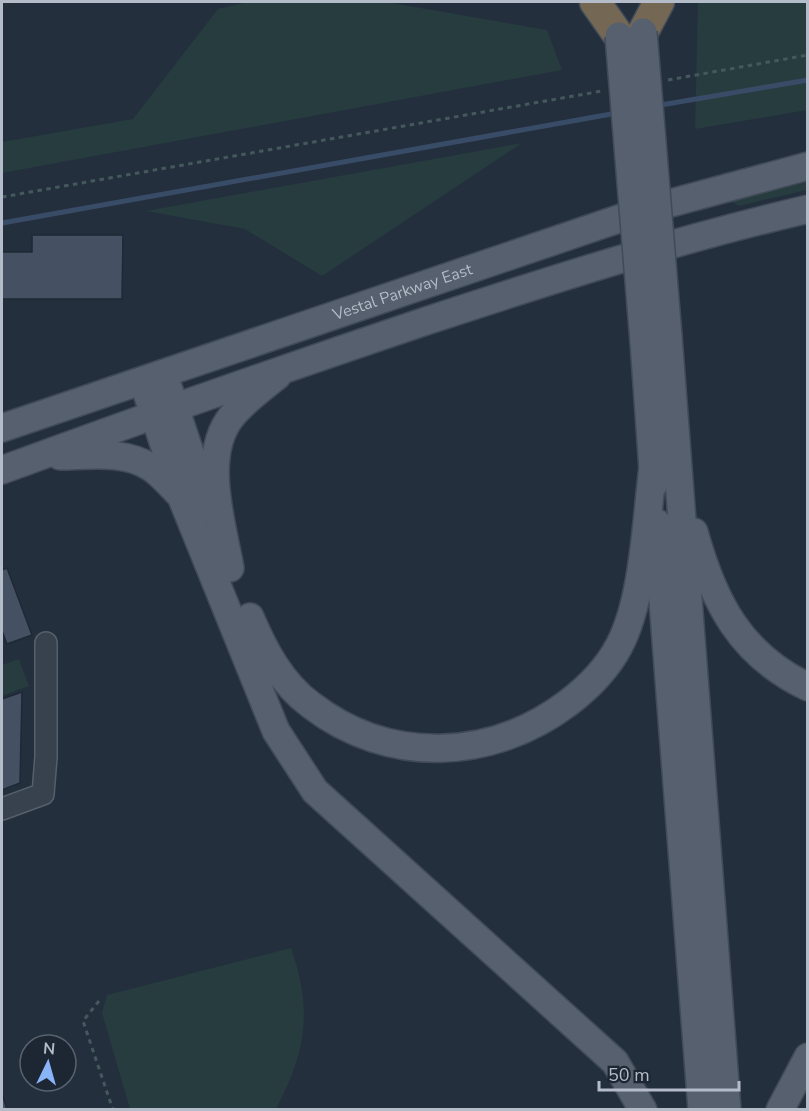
<svg xmlns="http://www.w3.org/2000/svg" width="809" height="1111" viewBox="0 0 809 1111" font-family="'Nunito Sans',sans-serif">
<style>
.green{fill:#263c3f}
.lines{fill:none;stroke-linecap:round;stroke-linejoin:round}
.stream{stroke:#394c67;stroke-width:5}
.building{fill:#455162;stroke:#1f2835;stroke-width:1.5}
.minor-casing{stroke:#565f6c;stroke-width:24}
.major-casing{stroke:#414a57;stroke-width:30}
.highway-casing{stroke:#434c59;stroke-width:33}
.path{stroke:#44595c;stroke-width:3;stroke-dasharray:4.5 4.5;stroke-linecap:butt}
.minor{stroke:#38414e;stroke-width:21}
.major{stroke:#56606e;stroke-width:27}
.highway{stroke:#746855;stroke-width:30}
.major-bridge-casing{stroke:#414a57;stroke-width:30;stroke-linecap:butt}
.major-bridge{stroke:#56606e;stroke-width:27}
.labels{text-anchor:middle;dominant-baseline:central;stroke-width:6;stroke-linejoin:round;paint-order:stroke}
.street-label{font-size:16px;fill:#b4bcc9;stroke:#1d2633}
</style>
<rect width="100%" height="100%" fill="#242f3e"/>
<g class="green">
<polygon points="248,2 386,2 547,30 562,70 2,173 2,142 133,119 218,9"/>
<polygon points="698,2 807,2 807,110 695,129"/>
<polygon points="522,143 322,276 245,229 146,211"/>
<polygon points="807,178 807,190 739,206 726,198"/>
<polygon points="19,659 29,686 2,696 2,665"/>
<path d="M291 948C313 1011 306 1052 276 1109H130L102 1013 107 995Z"/>
</g>
<g class="lines">
<g class="stream">
<polyline points="655,106 808,80"/>
<polyline points="2,223 617,113"/>
</g>
</g>
<g class="building">
<polygon points="32,235 123,235 122,299 2,299 2,252 32,252"/>
<polygon points="7,568 32,635 7,644 2,631 2,570"/>
<polygon points="22,692 20,783 2,790 2,699"/>
<polygon points="2,1093 7,1110 2,1110"/>
</g>
<g class="lines">
<g class="minor-casing">
<polyline id="minor" points="2,809 43,794 46,757 46,643"/>
</g>
<g class="major-casing">
<g id="major">
<polyline points="668,336 727,1110"/>
<polyline points="644,342 654,484"/>
<polyline points="164,375 220,542"/>
<polyline points="143,381 181,496 276,731 315,791 615,1062 643,1110"/>
<path id="s1" d="M2 428 645 210 808 166"/>
<path d="M60 456C89 456 124 450 150 467 160 473 169 484 178 493"/>
<path d="M2 470C143 418 286 368 429 320 554 279 679 239 808 209"/>
<polyline points="657,523 702,1110"/>
<path d="M694 532C713 601 740 655 808 687"/>
<path d="M230 568C222 523 200 455 232 416 244 401 262 388 277 376"/>
<path d="M250 617C264 650 281 683 311 705 389 765 491 761 568 703 589 687 607 669 619 646 644 599 646 520 653 467"/>
<polyline points="780,1110 808,1057"/>
</g>
</g>
<g class="highway-casing">
<g id="highway">
<polyline points="595,2 619,36"/>
<polyline points="643,32 659,2"/>
</g>
</g>
<g class="path">
<polyline points="668,80 808,55"/>
<polyline points="2,197 602,91"/>
<polyline points="99,1001 83,1021 113,1110"/>
</g>
<use href="#minor" class="minor"/>
<use href="#major" class="major"/>
<use href="#highway" class="highway"/>
<g class="major-bridge-casing">
<g id="major-bridge">
<polyline points="643,32 668,336"/>
<polyline points="619,36 644,342"/>
</g>
</g>
<use href="#major-bridge" class="major-bridge"/>
</g>
<g class="labels">
<g class="street-label">
<text stroke="none"><textPath href="#s1" startOffset="423">Vestal Parkway East</textPath></text>
</g>
</g>
<rect width="809" height="1111" fill="none" stroke="#b4bcc9" stroke-width="6"/>
<g transform="translate(48 1063) rotate(5)"><circle r="28" fill="#1d2633" stroke="#59626f" stroke-width="1.5"/>
<path d="M0-4.5L10 22L0 15L-10 22Z" fill="#8ab4f8"/>
<text y="-9" font-size="16" font-weight="bold" text-anchor="middle" fill="#b4bcc9">N</text>
</g>
<path d="M599 1081v9h140v-9" fill="none" stroke="#b4bcc9" stroke-width="3"/>
<text x="608" y="1081" font-size="18" fill="#b4bcc9" stroke="#1d2633" stroke-width="4.5" paint-order="stroke">50 m</text>
</svg>
